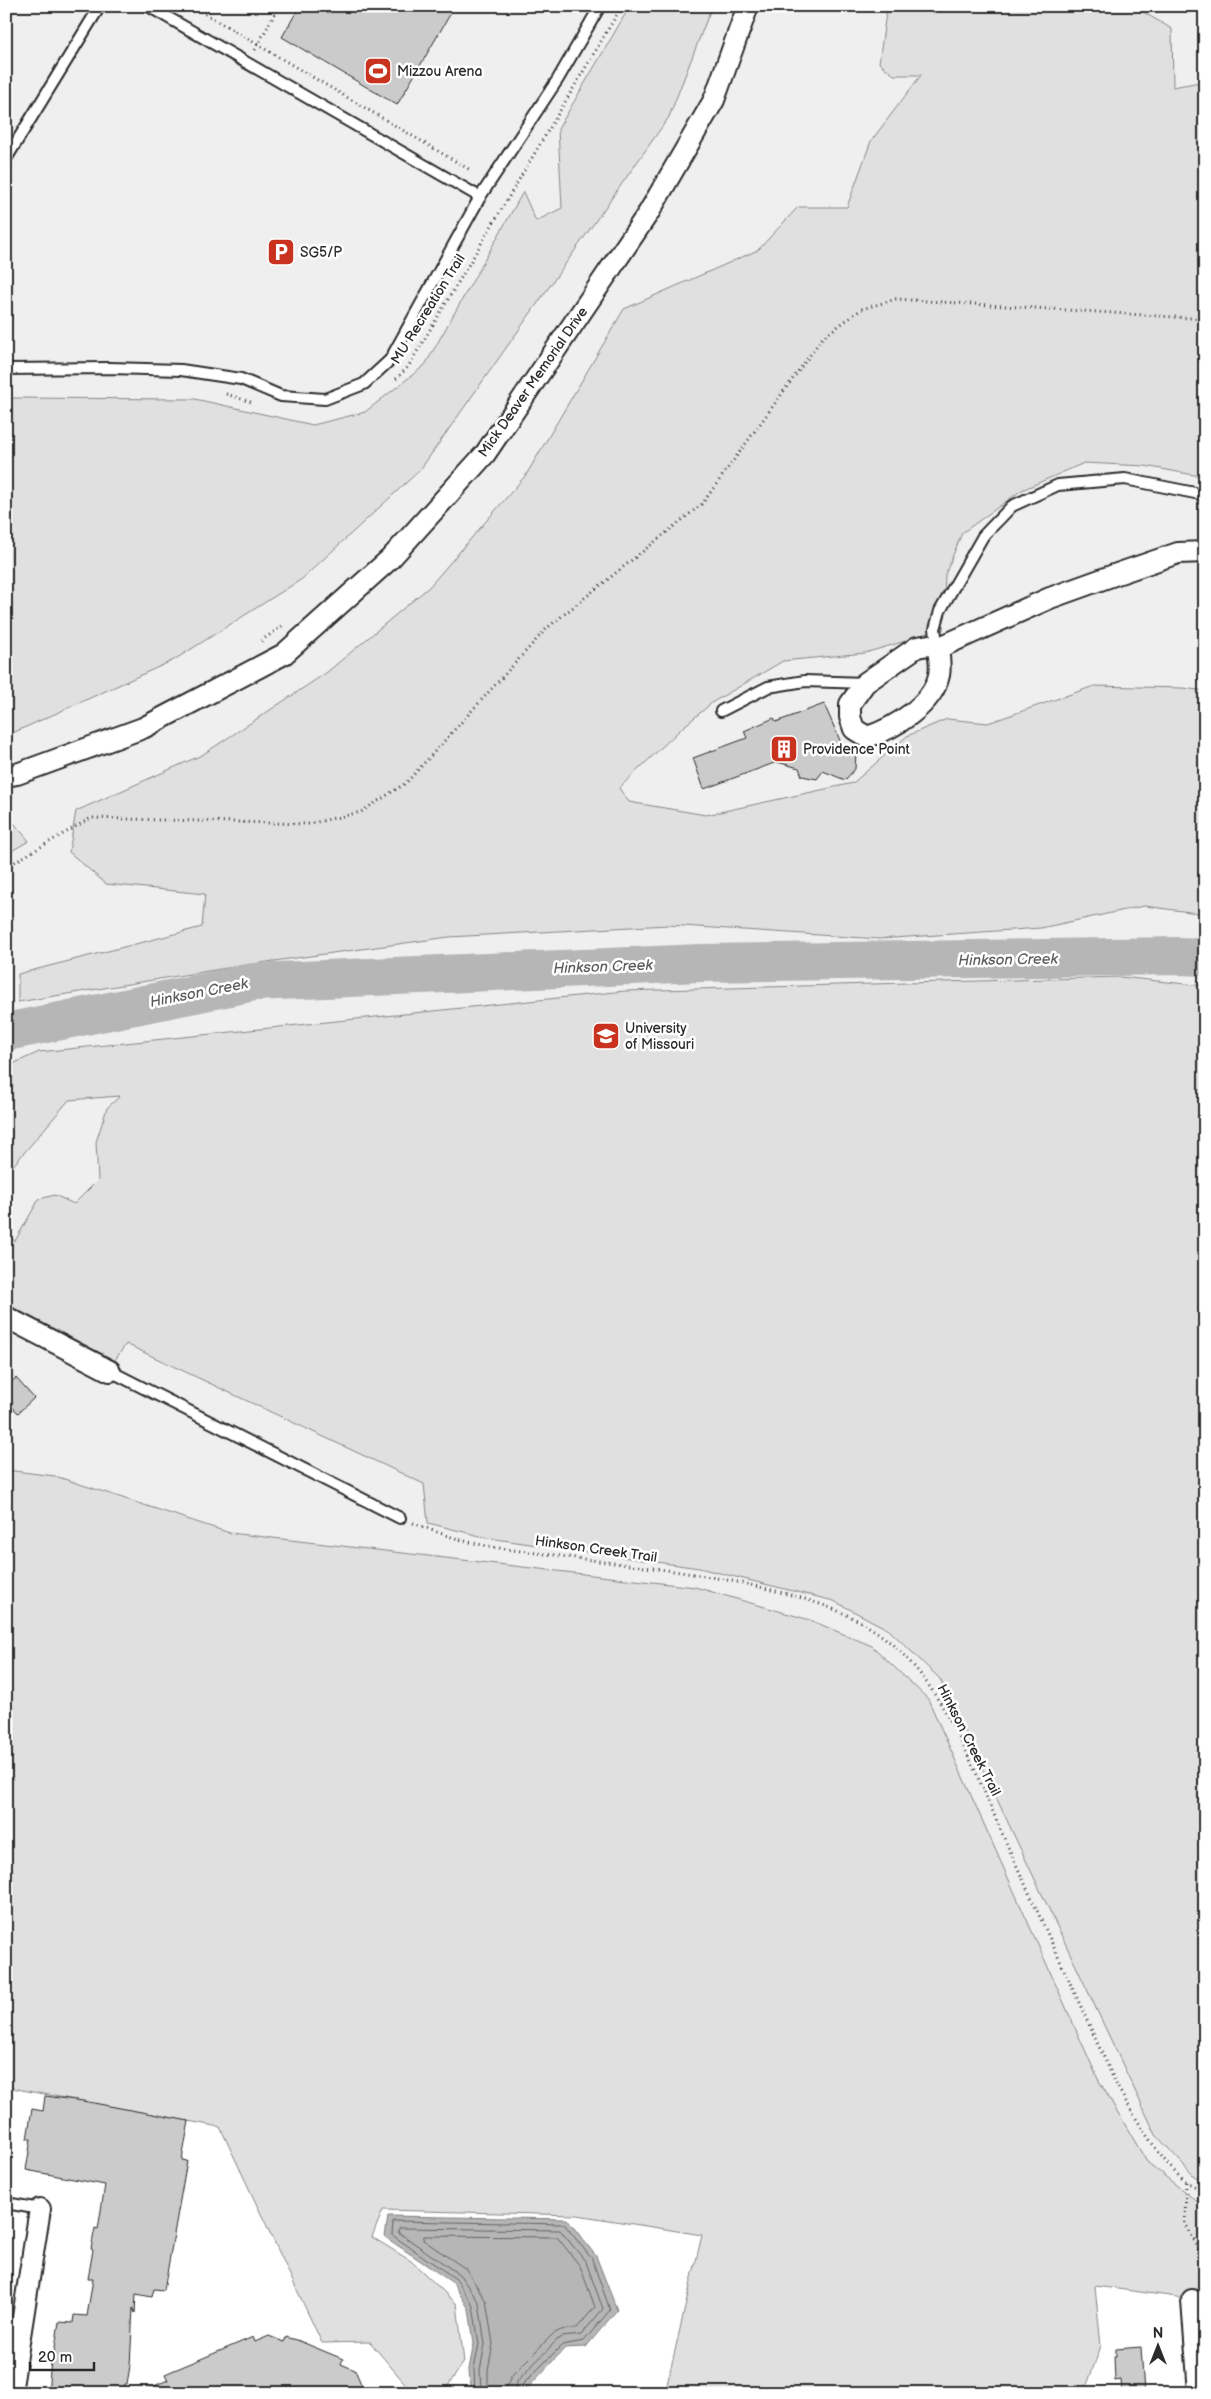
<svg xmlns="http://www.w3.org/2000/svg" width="1211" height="2399" viewBox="0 0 1211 2399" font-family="'Balsamiq Sans',sans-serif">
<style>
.built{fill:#efefef}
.green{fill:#e0e0e0;stroke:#868686}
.water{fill:#b6b6b6;stroke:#7e7e7e}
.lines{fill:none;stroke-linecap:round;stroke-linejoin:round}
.shore{stroke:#636363;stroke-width:1}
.river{stroke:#b6b6b6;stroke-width:38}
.building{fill:#cbcbcb;stroke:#2b2b2b}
.lane-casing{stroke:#2b2b2b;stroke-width:14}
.street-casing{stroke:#2b2b2b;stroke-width:24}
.path{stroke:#2b2b2b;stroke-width:3;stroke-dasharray:1 4;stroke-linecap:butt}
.lane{stroke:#fff;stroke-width:10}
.street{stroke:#fff;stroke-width:20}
.labels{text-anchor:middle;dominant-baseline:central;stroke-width:5;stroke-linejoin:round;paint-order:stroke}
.poi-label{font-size:14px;fill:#2b2b2b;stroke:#fff;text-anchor:start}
.street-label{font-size:14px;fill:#2b2b2b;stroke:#fff}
.water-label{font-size:15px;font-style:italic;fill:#5c5c5c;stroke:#fff}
</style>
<rect width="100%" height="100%" fill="#fff"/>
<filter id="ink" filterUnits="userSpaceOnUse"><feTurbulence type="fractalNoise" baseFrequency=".02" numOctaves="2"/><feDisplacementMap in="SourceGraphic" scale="10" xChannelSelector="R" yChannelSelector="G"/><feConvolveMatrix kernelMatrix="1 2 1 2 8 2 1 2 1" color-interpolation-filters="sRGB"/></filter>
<g filter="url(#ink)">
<polygon class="built" points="6,6 1205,6 1205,2285 6,2066"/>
<g class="green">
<polygon points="630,6 712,6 669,117 420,470 302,579 174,660 6,736 6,398 195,399 313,425 365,412 425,365 523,192 536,221 562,208 558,129"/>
<polygon points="887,6 1133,6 1172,29 1173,87 1205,81 1205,477 1145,466 1084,463 1022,490 962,533 945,575 943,630 865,653 783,661 713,702 682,728 619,788 629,802 706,815 853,783 907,736 947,719 988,723 1094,686 1183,688 1205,691 1205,914 1144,906 1041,928 879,939 668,925 449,937 245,965 18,1002 18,974 202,927 205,894 106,884 69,852 76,811 202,755 326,673 429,587 526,475 624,309 758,250 798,207 847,207 871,141 921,75 894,75 879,63"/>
<polygon points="9,817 29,841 6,854 6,818"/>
<polygon points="1120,977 1205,986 1205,2182 1194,2176 1156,2135 940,1679 889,1630 834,1601 699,1568 488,1538 428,1523 424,1484 126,1344 111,1366 6,1309 6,1235 15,1241 39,1199 55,1195 74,1204 98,1180 96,1142 107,1108 120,1096 69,1100 6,1174 6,1067 39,1052 625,991"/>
<polygon points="6,1470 55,1476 230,1533 695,1587 810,1620 872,1646 928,1699 1098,2079 1147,2162 1195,2200 1205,2204 1205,2317 1177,2297 1095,2286 1101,2346 1087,2385 1087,2393 665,2393 702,2235 577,2215 383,2210 372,2237 411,2261 457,2304 464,2362 443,2393 413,2393 370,2342 322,2343 220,2127 6,2087"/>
</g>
<polygon class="water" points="388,2216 567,2219 596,2256 617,2310 586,2347 565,2348 523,2393 470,2393 469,2369 474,2343 469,2309 453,2283 385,2237"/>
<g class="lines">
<g class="shore">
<polyline points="475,2393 474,2369 479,2344 473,2306 456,2279 392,2235 393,2221 564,2224 592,2259 610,2310 584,2341 562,2345 523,2384 519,2393"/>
<polyline points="481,2393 480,2370 485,2344 479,2303 460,2275 398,2232 399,2228 560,2230 586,2262 603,2309 581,2335 562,2337 557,2340 518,2380 513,2393"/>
<polyline points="488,2393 488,2370 493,2344 486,2301 466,2269 423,2240 424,2236 557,2237 580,2266 595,2307 577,2328 561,2330 553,2334 511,2376 507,2385 505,2393"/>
</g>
<polyline class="river" points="6,1032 254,982 701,963 1177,956 1205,957"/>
</g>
<g class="building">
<polygon points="300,6 455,6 397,105 282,37"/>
<polygon points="824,704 842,745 856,752 855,769 845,780 823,771 817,779 802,776 799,768 777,762 704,789 693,758 747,738 744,731 774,718 776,722"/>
<polygon points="16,1378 34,1398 18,1413 6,1400 6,1387"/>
<polygon points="45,2096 83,2101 189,2121 182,2160 187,2161 164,2290 154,2289 152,2297 136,2294 135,2313 133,2308 130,2366 127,2384 125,2384 123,2393 48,2393 51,2360 53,2360 59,2322 73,2323 74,2315 87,2316 93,2279 88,2279 93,2250 91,2249 95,2228 98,2229 105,2185 26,2170 31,2139 27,2139 32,2109 43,2111"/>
<polygon points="269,2336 284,2342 286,2337 297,2340 343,2359 341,2364 355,2370 365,2393 138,2393 168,2380 165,2374 253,2337 255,2342"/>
<polygon points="1141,2347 1144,2393 1122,2393 1121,2380 1115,2381 1114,2356 1116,2356 1116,2349"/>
</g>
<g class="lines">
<g class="lane-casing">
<g id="lane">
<polyline points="148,6 480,197"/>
<polyline points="6,159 100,6"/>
<polyline points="6,369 110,368 181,370 241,379 281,396 325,399 364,384 390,360 480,197 558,79 600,6"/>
<polyline points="938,648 935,629 940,611 983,536 1012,506 1058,485 1125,479 1205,495"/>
<polyline points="721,711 768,687 805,681 865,683"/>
<polyline points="110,1371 400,1518"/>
<polyline points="6,2203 40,2209"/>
</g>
</g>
<g class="street-casing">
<g id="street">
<path d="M938 648C939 657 941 667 939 675 933 705 893 729 867 737L854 729 850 717V704L865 683 917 647 929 645 938 648 1050 598 1114 575 1178 553 1205 552"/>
<polyline points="6,776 17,774 143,728 284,654 390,559 485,454 649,212 714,100 748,6"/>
<polyline points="6,1317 110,1371"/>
<polyline points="1192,2300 1199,2393"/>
<polyline points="11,2393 40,2209"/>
</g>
</g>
<g class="path">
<polyline points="192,6 472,171"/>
<polyline points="255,50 279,6"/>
<polyline points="396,379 408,367 622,6"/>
<polyline points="226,394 251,402"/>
<polyline points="261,641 282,626"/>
<polyline points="6,867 91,818 308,824 361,812 406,783 547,628 702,504 823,337 862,309 896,299 1205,319"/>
<path d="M413 1523C427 1528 441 1534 455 1538 487 1548 521 1551 554 1555 617 1564 680 1570 742 1583 790 1594 847 1607 886 1639 946 1686 978 1780 1009 1849 1045 1928 1081 2007 1117 2086 1132 2112 1163 2167 1187 2182 1193 2186 1199 2188 1205 2191"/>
<polyline points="1186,2182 1185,2223 1205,2261"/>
</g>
<use href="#lane" class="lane"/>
<use href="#street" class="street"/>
</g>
</g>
<defs>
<g id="stadium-square" transform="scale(1.4375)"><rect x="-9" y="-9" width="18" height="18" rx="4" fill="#c8321e" stroke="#fff"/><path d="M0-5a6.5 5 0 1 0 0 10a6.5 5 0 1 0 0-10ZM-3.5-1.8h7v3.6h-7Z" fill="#fff"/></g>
<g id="parking-square" transform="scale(1.4375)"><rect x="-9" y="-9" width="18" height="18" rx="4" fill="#c8321e" stroke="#fff"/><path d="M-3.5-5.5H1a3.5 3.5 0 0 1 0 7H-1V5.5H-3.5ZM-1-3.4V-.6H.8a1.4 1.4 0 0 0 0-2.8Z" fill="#fff"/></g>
<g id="building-square" transform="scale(1.4375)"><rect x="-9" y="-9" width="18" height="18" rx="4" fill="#c8321e" stroke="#fff"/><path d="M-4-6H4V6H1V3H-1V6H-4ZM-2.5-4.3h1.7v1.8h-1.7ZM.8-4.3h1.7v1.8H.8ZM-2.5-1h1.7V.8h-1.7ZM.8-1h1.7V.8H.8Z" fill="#fff"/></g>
<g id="university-square" transform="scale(1.4375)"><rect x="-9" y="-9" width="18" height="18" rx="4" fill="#c8321e" stroke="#fff"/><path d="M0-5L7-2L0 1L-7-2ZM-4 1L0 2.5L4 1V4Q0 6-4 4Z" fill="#fff"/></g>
</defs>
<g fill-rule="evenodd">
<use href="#stadium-square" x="378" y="71"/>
<use href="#parking-square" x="281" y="252"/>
<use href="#building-square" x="784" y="749"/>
<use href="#university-square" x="606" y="1036"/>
</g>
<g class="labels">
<g class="poi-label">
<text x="397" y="71">Mizzou Arena</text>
<text x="300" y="252">SG5/P</text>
<text x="803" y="749">Providence Point</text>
<text x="625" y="1028">University<tspan x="625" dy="16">of Missouri</tspan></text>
</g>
<g class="street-label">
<text transform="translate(428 309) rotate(-58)">MU Recreation Trail</text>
<text transform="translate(533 382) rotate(-55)">Mick Deaver Memorial Drive</text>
<text transform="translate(596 1549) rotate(8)">Hinkson Creek Trail</text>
<text transform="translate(969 1740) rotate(63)">Hinkson Creek Trail</text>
</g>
<g class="water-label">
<text transform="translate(1008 960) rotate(-1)">Hinkson Creek</text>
<text transform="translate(603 967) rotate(-2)">Hinkson Creek</text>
<text transform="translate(199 993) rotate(-11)">Hinkson Creek</text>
</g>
</g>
<rect width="1211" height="2399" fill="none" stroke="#fff" stroke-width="25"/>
<rect x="12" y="12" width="1186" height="2374" fill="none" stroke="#2b2b2b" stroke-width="2" filter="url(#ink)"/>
<g transform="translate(1158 2346)" stroke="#ffffff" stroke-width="4" paint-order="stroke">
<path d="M0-4L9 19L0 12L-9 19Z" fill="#2b2b2b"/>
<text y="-8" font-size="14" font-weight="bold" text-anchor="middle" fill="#2b2b2b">N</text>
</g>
<path d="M30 2362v8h64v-8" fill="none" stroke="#2b2b2b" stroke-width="2.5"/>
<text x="38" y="2362" font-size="15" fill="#2b2b2b" stroke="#ffffff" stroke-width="4" paint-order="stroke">20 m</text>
</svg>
